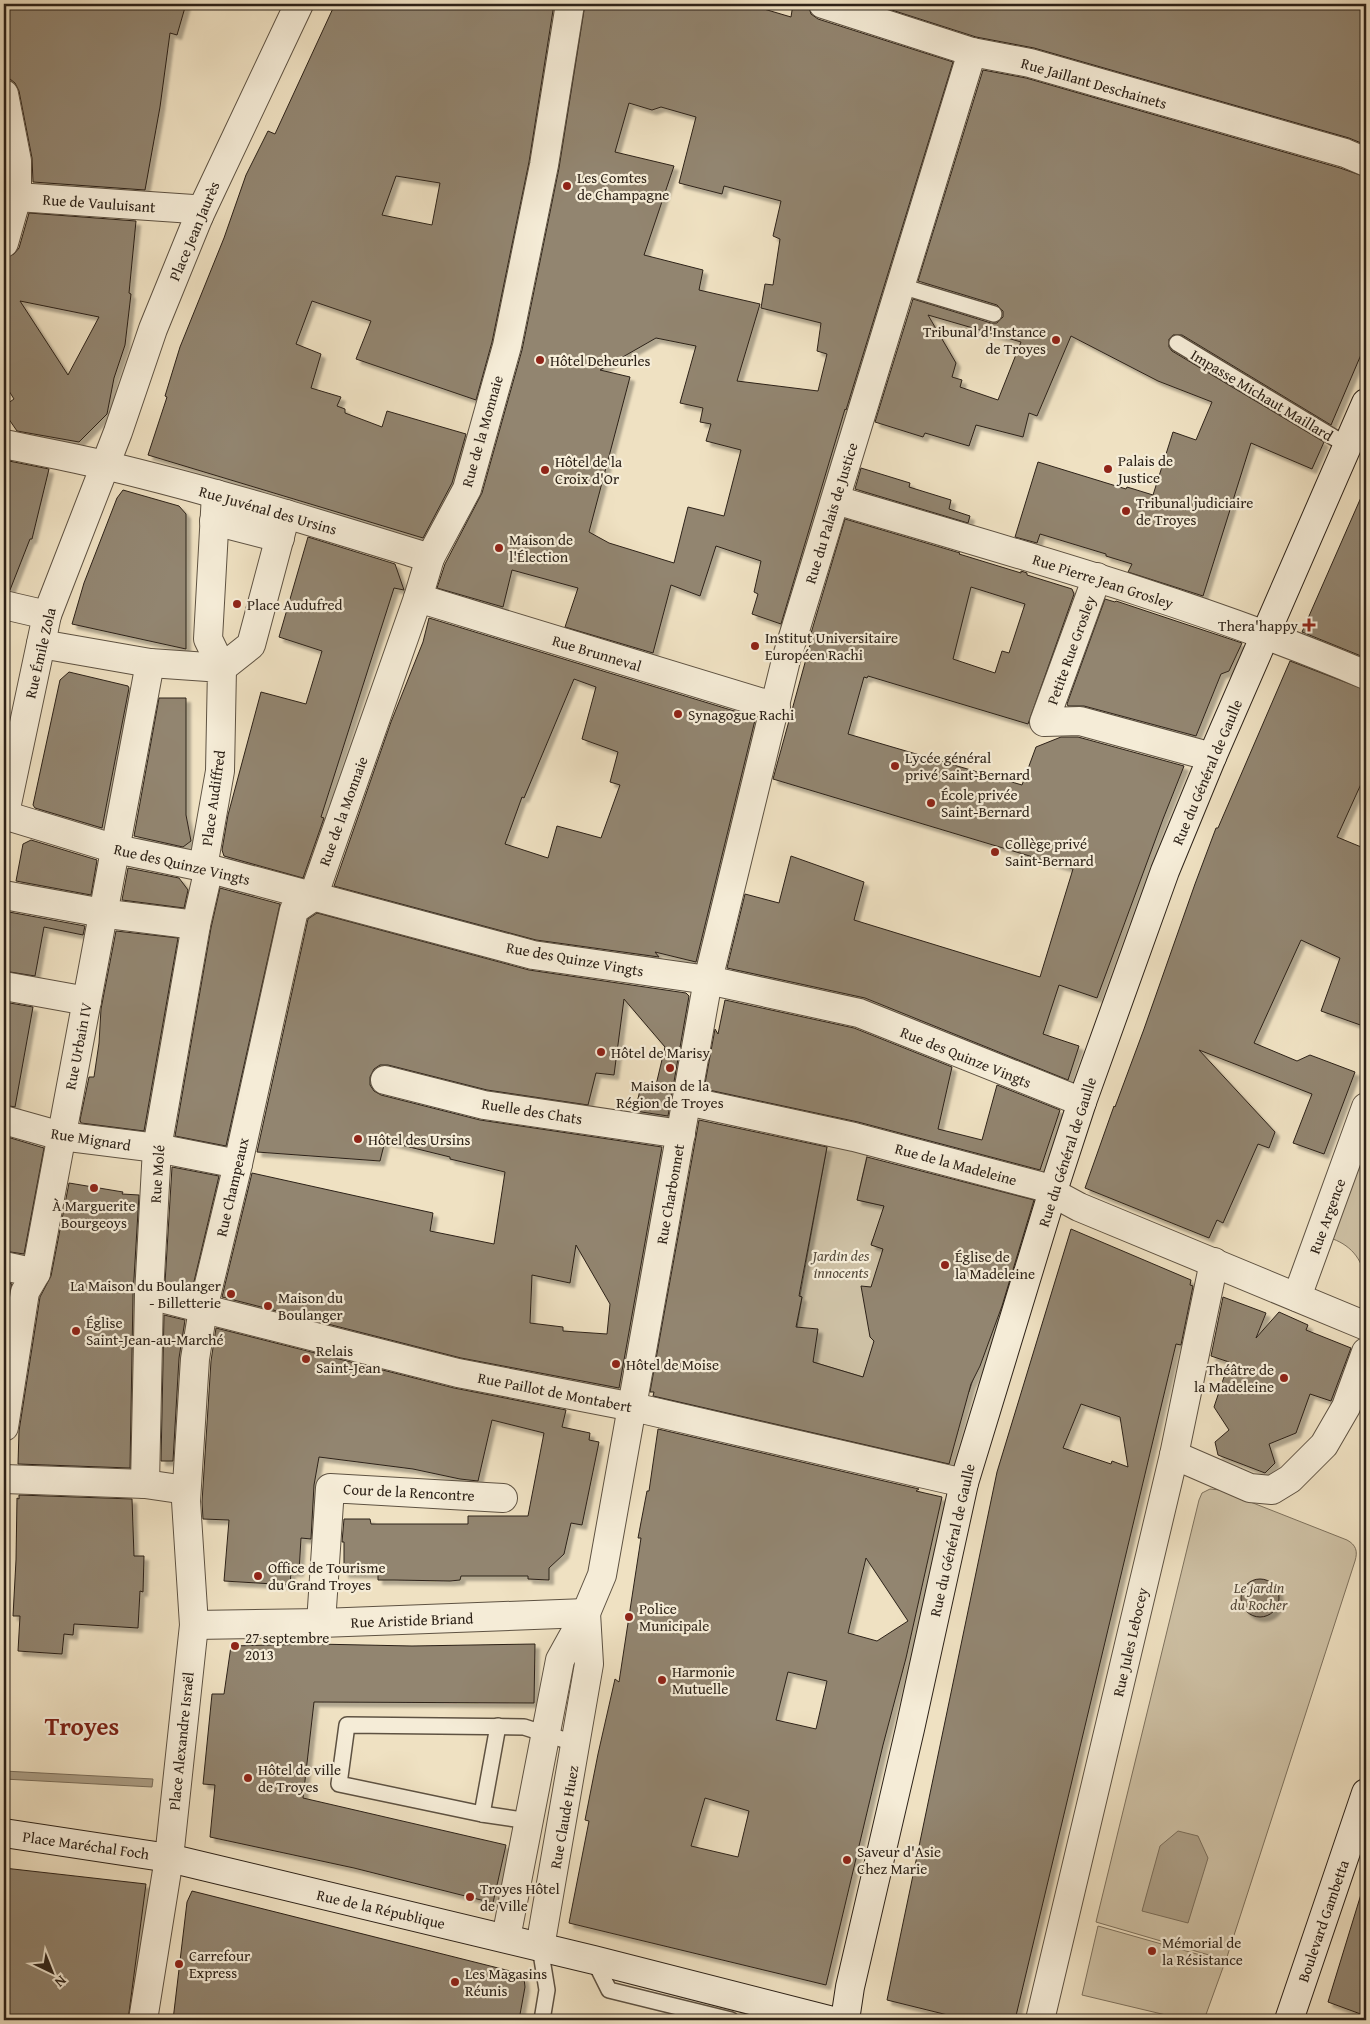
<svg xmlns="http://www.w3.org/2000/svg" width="1370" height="2024" viewBox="0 0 1370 2024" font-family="'Gentium Book Plus',serif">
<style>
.green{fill:#cec1a5;stroke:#7e725e}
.water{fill:#ada088;stroke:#7a6e5b}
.building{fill:#928570;stroke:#2d2218;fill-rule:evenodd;filter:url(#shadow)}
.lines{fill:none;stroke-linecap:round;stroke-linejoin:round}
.lane-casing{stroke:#5e5242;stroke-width:18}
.street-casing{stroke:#5e5242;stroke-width:30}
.secondary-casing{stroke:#2d2218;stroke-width:30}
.lane{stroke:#f5ecd7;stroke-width:15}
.street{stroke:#f5ecd7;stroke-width:28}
.secondary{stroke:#f5ecd7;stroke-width:28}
.poi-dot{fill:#8f2418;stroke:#f5ecd7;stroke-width:2}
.labels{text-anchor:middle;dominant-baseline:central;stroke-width:4.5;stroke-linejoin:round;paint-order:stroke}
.street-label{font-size:15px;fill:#2d2218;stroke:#f5ecd7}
.poi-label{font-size:15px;fill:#2d2218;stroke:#f5ecd7;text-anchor:start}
.park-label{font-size:15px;font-style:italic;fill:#554a3b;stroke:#f5ecd7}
.town-label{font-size:25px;font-weight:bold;fill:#7a1f14;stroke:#f5ecd7}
</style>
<defs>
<filter id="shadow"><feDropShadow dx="4.5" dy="4.5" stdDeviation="1" flood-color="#0004"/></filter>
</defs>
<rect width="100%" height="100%" fill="#efe1c2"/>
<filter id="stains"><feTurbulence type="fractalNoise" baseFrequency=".004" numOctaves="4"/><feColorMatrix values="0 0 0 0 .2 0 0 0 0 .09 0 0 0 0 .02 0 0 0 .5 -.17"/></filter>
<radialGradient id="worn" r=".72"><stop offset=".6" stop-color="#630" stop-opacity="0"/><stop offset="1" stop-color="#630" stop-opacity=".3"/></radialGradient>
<g class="green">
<polygon points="828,1141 868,1151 857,1200 890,1207 885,1243 873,1239 871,1244 883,1249 871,1338 976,1370 969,1392 867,1365 863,1377 813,1362 797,1327 802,1297 800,1296"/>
<path d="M1366 1146V1303C1363 1297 1365 1290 1365 1284 1365 1262 1352 1246 1333 1239V1236Z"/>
<path d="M1210 1489 1220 1490 1347 1540C1356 1545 1358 1551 1355 1561L1226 1960 1096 1922 1199 1500 1202 1493Z"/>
<polygon points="1098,1926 1225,1962 1204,2020 1187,2020 1082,1995"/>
</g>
<g class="water">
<polygon points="4,1771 153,1779 152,1787 4,1779"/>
<polygon points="1178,1831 1198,1836 1208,1858 1188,1923 1142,1911 1160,1846"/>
</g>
<g class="building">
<polygon points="4,4 186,4 177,35 170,33 160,107 145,190 33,182 32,158 19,91 15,83 10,79 4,79"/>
<path d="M335 4H554L529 162 492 342 476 400 356 359 371 321 312 301 296 344 321 354 311 388 341 397 337 406 345 409V413L382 427 387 411 466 434 452 483 423 538 148 455 167 397 165 396 180 347 224 238 246 175 268 131 275 134ZM396 176 440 183 432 225 382 215Z"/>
<path d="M585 4H747L791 17 793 4H808L811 14 818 19 953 62 846 410 845 409 781 624 752 614 758 594 754 592 761 561 716 546 700 596 671 585 653 653 565 627 578 588 512 570 503 607 437 588 445 564 482 493 522 350 559 168ZM629 103 652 110 661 107 696 117 679 183 722 194 724 186 781 201 773 236 780 239 773 285 765 284 761 308 821 323 817 351 827 354 818 391 737 381 760 304 699 290 703 270 644 255 674 166 615 152ZM656 338 696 346 680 403 703 408 700 422 711 424 706 441 741 450 724 516 688 507 674 563 609 543 589 532 630 377 600 370Z"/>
<polygon points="873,4 1366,4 1366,145 1349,138 1034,48 976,37"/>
<path d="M983 70 1026 78 1340 168 1366 177V343L1331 425 1182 335H1173L1169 339V347L1172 351 1324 442 1312 469 1251 443 1203 596 1128 572 1132 564 1106 556V554L1040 534 1037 543 1015 537 1038 462 1126 489 1127 487 1153 495 1173 432 1196 440 1212 402 1158 381 1071 336 1037 416 1029 413 1023 437 976 425 969 446 925 433 923 437 875 422 913 299 991 323H997L1003 317V311L997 305 918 281ZM928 315 1021 342 998 400 960 387 962 380 952 377 956 363Z"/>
<path d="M29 213 136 221 129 293 131 294 125 345 114 378 107 414 79 442 17 431 4 412V406L14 399 4 383V258L14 254 19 248ZM20 301 99 317 68 375Z"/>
<polygon points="4,460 49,469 32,539 30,539 10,590 4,590"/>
<polygon points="861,468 910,483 909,487 951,500 949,509 970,516 968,523 855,489"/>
<polygon points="1366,486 1366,658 1302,632"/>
<polygon points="123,490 179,506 186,514 186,649 72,624 84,583 117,498"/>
<path d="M845 519 960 553 959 554 1021 573V571L1027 573V575L1072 589 1074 594 1028 724 868 676 867 678 864 677 848 734 1022 785 1036 747 1061 737H1078L1184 766 1163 819 1097 998 1059 985 1043 1034 1079 1046 1068 1080 865 998 727 968 745 894 779 903 791 856 864 882 854 920 1040 977 1073 869 773 779 811 641 809 640ZM971 587 1025 604 1009 653 1002 651 995 673 953 659Z"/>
<polygon points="308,537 395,564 404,590 394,588 321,817 324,818 303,878 224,856 222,850 228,815 261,692 306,704 322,651 279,637"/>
<polygon points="1105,599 1115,602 1116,601 1242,643 1229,671 1221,674 1196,736 1084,706 1068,706 1067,704"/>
<path d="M429 618 754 717 755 720 696 962 655 952 659 957 536 940 334 886 391 722 423 642ZM574 679 596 687 582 739 618 752 610 782 620 785 601 838 557 826 548 858 505 844 522 797 524 798Z"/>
<polygon points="1290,661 1366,690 1366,773 1337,837 1366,849 1366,1027 1321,1011 1340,958 1301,940 1254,1043 1297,1061 1310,1055 1355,1072 1324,1154 1293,1143 1312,1094 1199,1050 1275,1132 1269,1148 1258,1144 1223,1223 1217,1220 1209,1238 1085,1188 1114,1106 1115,1107 1144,1029 1195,884 1216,828 1218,828"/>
<polygon points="69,672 128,686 129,688 102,828 35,808 33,805 60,680"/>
<polygon points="159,698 186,698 186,815 191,841 183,847 134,836"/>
<polygon points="31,840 97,860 91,895 16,881 23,844"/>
<polygon points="128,868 179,878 188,890 184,908 122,900"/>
<polygon points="220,888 280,904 226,1146 175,1136 211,928"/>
<polygon points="9,912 85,926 83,935 44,927 35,976 4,971 4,938"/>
<path d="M317 913 529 970 686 993 689 996 668 1116 635 1111 642 1082 656 1085 665 1047 624 999 614 1075 596 1073 588 1105 487 1090 388 1065H380L374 1069 370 1077V1085L374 1091 381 1095 480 1120 662 1147 619 1388 461 1358 222 1297 252 1173 433 1213 430 1231 494 1244 505 1172 450 1159V1157L385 1141 380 1161 257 1152 308 919ZM576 1245 610 1304 607 1334 563 1331V1327L530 1323 532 1275 570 1283Z"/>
<polygon points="116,931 178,938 144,1131 81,1123 80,1120 89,1077 94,1077 99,1043 101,1009"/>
<polygon points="725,1000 854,1028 952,1067 938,1129 982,1140 997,1085 1060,1110 1040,1170 858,1122 704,1089 715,1029 718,1034"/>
<polygon points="4,1002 33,1007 15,1107 4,1105"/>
<polygon points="699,1120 827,1147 799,1296 802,1297 796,1327 818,1329 813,1362 863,1377 874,1341 870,1337 861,1286 871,1287 883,1249 871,1245 884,1206 857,1200 867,1157 1034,1200 1002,1306 980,1366 971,1384 949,1464 653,1396 654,1392 650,1392"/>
<polygon points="4,1136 44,1148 24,1254 4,1251"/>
<polygon points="172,1167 219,1176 192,1290 165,1283"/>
<polygon points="69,1183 123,1192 122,1194 139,1195 133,1295 130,1468 18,1464 19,1431 40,1297 51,1276"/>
<path d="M1071 1229 1191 1280 1190 1285 1193 1286 1181 1345 1176 1344 1015 2020H968L887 2000 997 1472ZM1081 1404 1120 1417 1128 1467 1112 1461 1111 1464 1063 1448Z"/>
<polygon points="4,1282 12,1284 4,1327"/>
<polygon points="1223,1297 1266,1313 1256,1338 1279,1312 1308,1325 1306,1330 1351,1348 1331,1401 1310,1394 1296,1433 1269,1444 1275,1463 1265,1473 1218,1455 1215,1442 1229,1430 1214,1407 1229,1362 1211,1356"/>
<polygon points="164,1315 185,1320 179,1358 173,1461 161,1461"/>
<polygon points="216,1328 454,1388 566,1410 562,1427 590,1433 589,1440 599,1442 582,1525 571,1523 564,1554 549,1568 549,1580 528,1579 528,1576 461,1576 460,1580 450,1581 394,1580 378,1580 378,1574 344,1573 344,1542 342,1542 344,1519 370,1519 371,1524 468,1524 468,1516 528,1516 544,1433 492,1420 478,1481 460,1479 413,1469 319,1457 314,1485 311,1539 301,1538 299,1572 291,1572 290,1585 224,1581 229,1520 203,1519 202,1502 211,1361"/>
<path d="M658 1429 919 1489 916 1491 942 1497 906 1658 883 1745 826 1985 569 1923 589 1821 585 1820 598 1754 615 1679 619 1682 641 1538H638L647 1491H649ZM866 1558 908 1621 877 1641 848 1633ZM788 1672 827 1681 816 1729 776 1720ZM705 1798 749 1811 738 1857 691 1846Z"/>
<polygon points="19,1495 132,1499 134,1556 144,1556 143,1592 140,1591 138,1628 74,1624 73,1635 64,1634 62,1654 18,1651 20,1616 13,1616 16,1560 17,1498 19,1499"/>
<circle cx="1260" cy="1598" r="19"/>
<polygon points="315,1644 412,1646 535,1644 534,1703 314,1702 303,1798 506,1845 493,1903 354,1868 210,1837 215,1785 203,1784 212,1694 224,1694 231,1646"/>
<polygon points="4,1868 146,1884 128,2020 4,2020"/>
<polygon points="192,1891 518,1973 524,1978 525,1987 519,2020 173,2020 187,1902"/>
<polygon points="1362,1891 1366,1892 1366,2016 1328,2002"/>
</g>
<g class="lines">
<g class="lane-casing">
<g id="lane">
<polyline points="901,286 994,314"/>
<polyline points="1177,343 1348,446"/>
<polyline points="482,1814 498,1726"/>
<polyline points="529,1821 482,1814 339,1784 347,1725 524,1727 577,1744"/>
<polyline points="540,1947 547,1990 542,2020"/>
<polyline points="594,1960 609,1990 731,2020"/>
</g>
</g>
<g class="street-casing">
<g id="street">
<polyline points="823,4 972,52 1030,63 1345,153 1366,162"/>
<polyline points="4,94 17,161 17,197 4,243"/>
<polyline points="17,197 193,209 199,216"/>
<path d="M4 444C37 451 71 457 104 465 214 491 323 525 430 558"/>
<polyline points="216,494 208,639 222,668 251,645 286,514"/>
<path d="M836 500C1015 553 1194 602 1366 675"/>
<polyline points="214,521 280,538"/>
<polyline points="1097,577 1044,722 1080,721 1212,757"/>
<polyline points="418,598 776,707"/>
<polyline points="4,605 47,615"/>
<polyline points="41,644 150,663 222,668 220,771 203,867"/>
<polyline points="4,815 116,849 203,867 533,955 708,980 859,1013 1082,1102"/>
<polyline points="4,818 47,615 118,432 153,329 199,216 299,4"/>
<polyline points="4,895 114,915"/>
<polyline points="313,897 418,598 430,558 467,489 507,346 544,165 570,4"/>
<polyline points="116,915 196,925"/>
<polyline points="4,986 87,1001"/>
<polyline points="385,1080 484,1105 681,1134"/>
<polyline points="687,1101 854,1137 1040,1186 1079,1207 1366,1326"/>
<polyline points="4,1120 61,1136 157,1148 238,1164"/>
<polyline points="4,1266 36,1273"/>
<polyline points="149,1295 458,1373 633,1407 964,1483"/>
<polyline points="1297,1297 1366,1107"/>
<polyline points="4,1427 25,1292 36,1273 150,663"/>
<polyline points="1174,1455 1250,1488 1272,1490 1290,1479 1324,1445 1346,1407 1366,1352"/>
<polyline points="4,1479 145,1484 186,1490"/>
<polyline points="145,1484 149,1295 157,1148 196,925 209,868"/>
<polyline points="321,1623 330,1488 503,1498"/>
<polyline points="194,1625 321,1623 586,1613"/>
<polyline points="506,1938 560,1660 586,1613 602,1575 708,980 786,660 972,52"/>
<polyline points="540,1947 589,1664 586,1613"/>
<polyline points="143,2020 169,1858 194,1625 186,1501 195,1359 203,1309 238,1164 294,910 313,897"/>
<polyline points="1040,2020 1174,1455 1214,1262"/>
</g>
</g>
<g class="secondary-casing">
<g id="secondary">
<polyline points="4,1833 169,1858 594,1960 829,2020"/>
<polyline points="845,2020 850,1987 910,1729 964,1483 1052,1194 1082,1102 1165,871 1212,757 1366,403"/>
<polyline points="1289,2020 1366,1793"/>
</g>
</g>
<use href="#lane" class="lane"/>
<use href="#street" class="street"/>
<use href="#secondary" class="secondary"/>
</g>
<g class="poi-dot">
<circle cx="567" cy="186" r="5"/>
<circle cx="1056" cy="340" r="5"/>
<circle cx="540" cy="360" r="5"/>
<circle cx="1108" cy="469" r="5"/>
<circle cx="545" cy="470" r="5"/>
<circle cx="1126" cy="511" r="5"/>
<circle cx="499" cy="548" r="5"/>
<circle cx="237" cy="604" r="5"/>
<path d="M1306.5 617.5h5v5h5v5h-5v5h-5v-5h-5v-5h5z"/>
<circle cx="755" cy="646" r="5"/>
<circle cx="678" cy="714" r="5"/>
<circle cx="895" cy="766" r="5"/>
<circle cx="931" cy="803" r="5"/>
<circle cx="995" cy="852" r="5"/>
<circle cx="601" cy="1052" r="5"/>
<circle cx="670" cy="1068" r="5"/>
<circle cx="358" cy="1139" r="5"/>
<circle cx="94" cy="1188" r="5"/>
<circle cx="945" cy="1265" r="5"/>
<circle cx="231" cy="1294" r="5"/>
<circle cx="268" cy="1306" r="5"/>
<circle cx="76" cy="1331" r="5"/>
<circle cx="306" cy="1359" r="5"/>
<circle cx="616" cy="1364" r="5"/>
<circle cx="1284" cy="1378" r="5"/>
<circle cx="258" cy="1576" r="5"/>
<circle cx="629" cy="1617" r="5"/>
<circle cx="235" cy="1646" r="5"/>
<circle cx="662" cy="1680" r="5"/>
<circle cx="248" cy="1778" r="5"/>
<circle cx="847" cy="1860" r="5"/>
<circle cx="470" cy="1897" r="5"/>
<circle cx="1152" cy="1951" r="5"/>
<circle cx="179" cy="1964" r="5"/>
<circle cx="455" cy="1982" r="5"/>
</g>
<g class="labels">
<g class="street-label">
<text transform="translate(1094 83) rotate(16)">Rue Jaillant Deschainets</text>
<text transform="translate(99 203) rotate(4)">Rue de Vauluisant</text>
<text transform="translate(194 231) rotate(-67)">Place Jean Jaurès</text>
<text transform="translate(1262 395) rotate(31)">Impasse Michaut Maillard</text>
<text transform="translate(482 431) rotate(-74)">Rue de la Monnaie</text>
<text transform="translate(268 510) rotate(16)">Rue Juvénal des Ursins</text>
<text transform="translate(831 513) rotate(-73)">Rue du Palais de Justice</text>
<text transform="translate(1103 581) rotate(18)">Rue Pierre Jean Grosley</text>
<text transform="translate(1071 650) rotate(-70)">Petite Rue Grosley</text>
<text transform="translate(40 653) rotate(-77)">Rue Émile Zola</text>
<text transform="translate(597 653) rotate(17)">Rue Brunneval</text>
<text transform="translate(1207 772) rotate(-67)">Rue du Général de Gaulle</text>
<text transform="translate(213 798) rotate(-82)">Place Audiffred</text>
<text transform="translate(343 811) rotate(-70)">Rue de la Monnaie</text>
<text transform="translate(182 864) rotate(13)">Rue des Quinze Vingts</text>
<text transform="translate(575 959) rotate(10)">Rue des Quinze Vingts</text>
<text transform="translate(78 1046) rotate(-79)">Rue Urbain IV</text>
<text transform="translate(966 1057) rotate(22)">Rue des Quinze Vingts</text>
<text transform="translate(532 1111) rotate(9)">Ruelle des Chats</text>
<text transform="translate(91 1139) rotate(9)">Rue Mignard</text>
<text transform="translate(1067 1152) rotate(-72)">Rue du Général de Gaulle</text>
<text transform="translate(956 1164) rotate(15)">Rue de la Madeleine</text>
<text transform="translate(157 1174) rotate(-86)">Rue Molé</text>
<text transform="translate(232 1187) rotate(-77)">Rue Champeaux</text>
<text transform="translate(670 1194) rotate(-80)">Rue Charbonnet</text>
<text transform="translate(1327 1216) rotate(-70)">Rue Argence</text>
<text transform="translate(555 1392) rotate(11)">Rue Paillot de Montabert</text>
<text transform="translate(409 1492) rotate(3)">Cour de la Rencontre</text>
<text transform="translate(952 1540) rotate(-77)">Rue du Général de Gaulle</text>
<text transform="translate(412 1620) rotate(-2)">Rue Aristide Briand</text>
<text transform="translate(1130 1642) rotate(-77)">Rue Jules Lebocey</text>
<text transform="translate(181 1741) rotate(-84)">Place Alexandre Israël</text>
<text transform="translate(564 1817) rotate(-80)">Rue Claude Huez</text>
<text transform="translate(86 1845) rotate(8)">Place Maréchal Foch</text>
<text transform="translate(381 1909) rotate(13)">Rue de la République</text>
<text transform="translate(1323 1921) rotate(-71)">Boulevard Gambetta</text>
</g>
<g class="poi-label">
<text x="577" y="177">Les Comtes<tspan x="577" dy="17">de Champagne</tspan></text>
<text x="1046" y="331" text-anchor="end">Tribunal d'Instance<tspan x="1046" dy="17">de Troyes</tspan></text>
<text x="550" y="360">Hôtel Deheurles</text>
<text x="1118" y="460">Palais de<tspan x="1118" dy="17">Justice</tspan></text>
<text x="555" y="461">Hôtel de la<tspan x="555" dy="17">Croix d'Or</tspan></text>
<text x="1136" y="502">Tribunal judiciaire<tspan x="1136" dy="17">de Troyes</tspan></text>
<text x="509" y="539">Maison de<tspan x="509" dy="17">l'Élection</tspan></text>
<text x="247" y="604">Place Audufred</text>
<text x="1298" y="625" text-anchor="end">Thera'happy</text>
<text x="765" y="637">Institut Universitaire<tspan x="765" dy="17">Européen Rachi</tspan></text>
<text x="688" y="714">Synagogue Rachi</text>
<text x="905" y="757">Lycée général<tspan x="905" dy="17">privé Saint-Bernard</tspan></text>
<text x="941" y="794">École privée<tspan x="941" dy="17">Saint-Bernard</tspan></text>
<text x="1005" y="843">Collège privé<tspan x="1005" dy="17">Saint-Bernard</tspan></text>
<text x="611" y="1052">Hôtel de Marisy</text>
<text x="670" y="1085" text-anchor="middle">Maison de la<tspan x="670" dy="17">Région de Troyes</tspan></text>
<text x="368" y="1139">Hôtel des Ursins</text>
<text x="94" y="1205" text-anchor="middle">À Marguerite<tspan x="94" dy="17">Bourgeoys</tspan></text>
<text x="955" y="1256">Église de<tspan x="955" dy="17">la Madeleine</tspan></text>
<text x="221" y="1285" text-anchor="end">La Maison du Boulanger<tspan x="221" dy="17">- Billetterie</tspan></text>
<text x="278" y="1297">Maison du<tspan x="278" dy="17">Boulanger</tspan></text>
<text x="86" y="1322">Église<tspan x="86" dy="17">Saint-Jean-au-Marché</tspan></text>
<text x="316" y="1350">Relais<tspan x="316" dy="17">Saint-Jean</tspan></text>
<text x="626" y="1364">Hôtel de Moise</text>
<text x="1274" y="1369" text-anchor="end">Théâtre de<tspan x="1274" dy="17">la Madeleine</tspan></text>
<text x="268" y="1567">Office de Tourisme<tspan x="268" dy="17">du Grand Troyes</tspan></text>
<text x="639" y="1608">Police<tspan x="639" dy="17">Municipale</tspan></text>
<text x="245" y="1637">27 septembre<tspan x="245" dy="17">2013</tspan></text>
<text x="672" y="1671">Harmonie<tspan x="672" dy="17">Mutuelle</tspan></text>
<text x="258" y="1769">Hôtel de ville<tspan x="258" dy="17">de Troyes</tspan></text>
<text x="857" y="1851">Saveur d'Asie<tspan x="857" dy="17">Chez Marie</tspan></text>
<text x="480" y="1888">Troyes Hôtel<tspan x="480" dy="17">de Ville</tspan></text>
<text x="1162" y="1942">Mémorial de<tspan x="1162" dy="17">la Résistance</tspan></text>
<text x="189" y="1955">Carrefour<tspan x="189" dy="17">Express</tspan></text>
<text x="465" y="1973">Les Magasins<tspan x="465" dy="17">Réunis</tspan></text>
</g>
<g class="park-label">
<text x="841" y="1255">Jardin des<tspan x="841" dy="17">innocents</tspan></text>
<text x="1259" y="1587">Le jardin<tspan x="1259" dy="17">du Rocher</tspan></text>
</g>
<g class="town-label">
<text x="82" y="1726">Troyes</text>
</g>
</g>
<rect width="1370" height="2024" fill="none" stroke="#efe1c2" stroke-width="20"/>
<rect x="5" y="5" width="1360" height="2014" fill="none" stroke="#2d2218" stroke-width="2.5"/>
<rect x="10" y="10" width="1350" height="2004" fill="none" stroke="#2d2218"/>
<g transform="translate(52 1972) rotate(137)" stroke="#f5ecd7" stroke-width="4" paint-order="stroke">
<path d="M0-4L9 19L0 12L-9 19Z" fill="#2d2218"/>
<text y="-8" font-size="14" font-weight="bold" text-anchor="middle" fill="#2d2218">N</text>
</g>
<rect width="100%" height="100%" filter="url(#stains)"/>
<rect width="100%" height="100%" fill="url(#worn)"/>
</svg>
